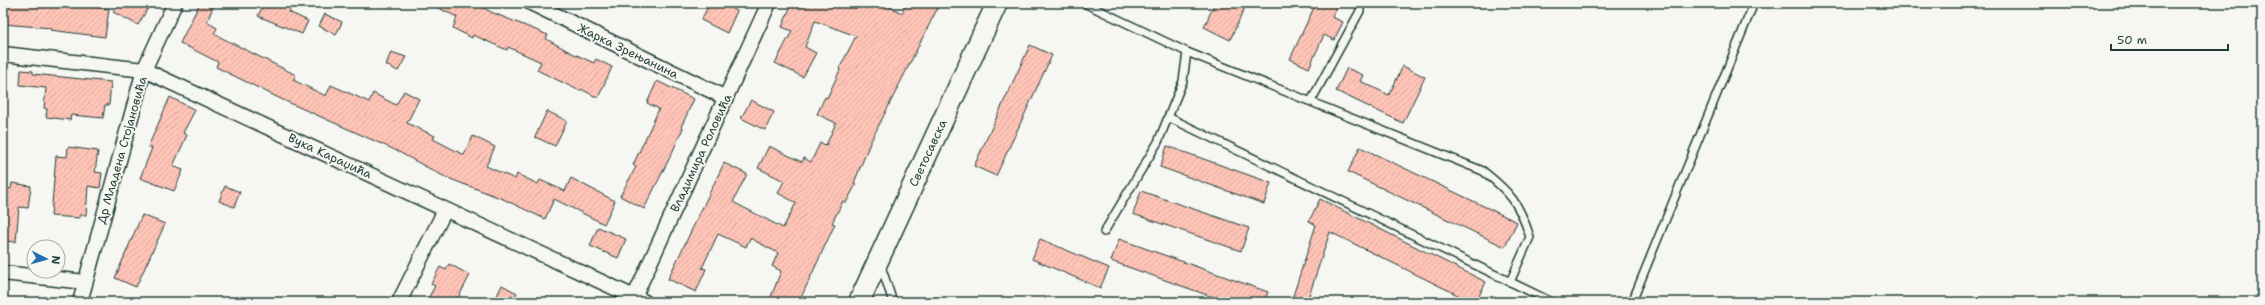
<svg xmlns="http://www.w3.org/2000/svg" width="2265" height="305" viewBox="0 0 2265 305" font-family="'Shantell Sans',sans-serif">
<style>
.building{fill:url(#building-hatch);stroke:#1f3d34}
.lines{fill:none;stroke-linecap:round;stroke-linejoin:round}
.lane-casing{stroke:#1f3d34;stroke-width:10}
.street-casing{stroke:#1f3d34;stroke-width:17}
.secondary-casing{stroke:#1f3d34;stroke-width:23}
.lane{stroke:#f6f6f2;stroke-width:7}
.street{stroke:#f6f6f2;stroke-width:14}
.secondary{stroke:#f6f6f2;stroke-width:20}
.labels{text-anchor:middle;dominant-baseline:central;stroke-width:4;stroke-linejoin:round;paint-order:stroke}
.street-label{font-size:12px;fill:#1f3d34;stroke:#f6f6f2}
</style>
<defs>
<pattern id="building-hatch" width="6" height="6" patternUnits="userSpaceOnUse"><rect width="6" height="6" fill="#ffc4b7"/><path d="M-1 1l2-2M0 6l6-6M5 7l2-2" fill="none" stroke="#daa99e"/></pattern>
</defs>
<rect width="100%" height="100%" fill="#f6f6f2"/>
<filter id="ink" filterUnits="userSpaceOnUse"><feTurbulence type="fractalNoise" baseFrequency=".025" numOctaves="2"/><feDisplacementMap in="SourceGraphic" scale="8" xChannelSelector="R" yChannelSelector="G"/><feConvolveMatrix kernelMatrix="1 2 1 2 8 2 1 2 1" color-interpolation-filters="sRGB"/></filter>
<g filter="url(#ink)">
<g class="building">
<polygon points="3,3 53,6 53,3 64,3 109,9 105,37 50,30 51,28 3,24"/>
<polygon points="118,3 147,3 145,6 148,8 138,25 113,12"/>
<polygon points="200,3 213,7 207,22 217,28 214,34 296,75 293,80 326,96 331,85 369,102 373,93 396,105 404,91 419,99 407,123 435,136 433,139 464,155 473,136 495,147 486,166 515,179 517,174 538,184 540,180 565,191 571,178 615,201 604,224 554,199 545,219 503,199 445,177 395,150 283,100 216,67 218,62 180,43"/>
<polygon points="264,3 293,3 289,12 308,21 302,34 258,16"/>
<polygon points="428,3 475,3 491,12 548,35 546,39 572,53 594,63 596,59 612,67 598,98 581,89 580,91 537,70 541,62 508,47 507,50 473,35 472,38 453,28 457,17"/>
<polygon points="710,3 722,3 737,11 727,33 701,20"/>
<polygon points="792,3 882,3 902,13 906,3 940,3 870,143 854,183 856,184 846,203 843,201 832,223 835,224 799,302 769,302 781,271 772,266 778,253 750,238 746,247 718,234 702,268 706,269 696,292 668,279 724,163 747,174 733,202 783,228 796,203 778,193 784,181 758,168 769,146 802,162 804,158 811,162 820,143 826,145 836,123 817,114 825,97 827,98 840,70 839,69 856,36 815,21 805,47 816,53 803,77 775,63 792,31 782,27"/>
<polygon points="1215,3 1247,3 1230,40 1204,27"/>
<polygon points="1316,3 1339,3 1332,17 1343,22 1334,40 1324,35 1309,68 1290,59"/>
<polygon points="325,14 342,22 336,35 319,26"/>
<polygon points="1030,45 1052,55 996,176 974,166"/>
<polygon points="391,52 406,57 398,71 386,65"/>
<polygon points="1403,66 1425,77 1403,123 1336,91 1347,68 1363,75 1360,81 1389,95"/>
<polygon points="21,70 33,71 33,74 111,82 109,105 105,105 103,118 71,115 70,120 46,117 47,109 44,108 46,88 20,85"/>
<polygon points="657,81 694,99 681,127 683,128 672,153 644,209 620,196 636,167 633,165 659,109 647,103"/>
<polygon points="170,97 195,110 183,133 187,135 173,166 183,170 174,191 140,178 152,148 148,147"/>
<polygon points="751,100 774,112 765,130 741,118"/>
<polygon points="547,111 567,121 555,146 535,137"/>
<polygon points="1167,146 1271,183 1264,204 1160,167"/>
<polygon points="68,147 98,151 95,172 102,173 100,188 88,186 86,215 80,215 80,218 51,216 56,156 67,157"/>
<polygon points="1360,147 1517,222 1505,247 1348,172"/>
<polygon points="12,183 31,186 28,208 19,207 16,242 3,241 5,188 11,189"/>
<polygon points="225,186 240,192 234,207 219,201"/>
<polygon points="1141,191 1249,228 1241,251 1133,214"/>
<polygon points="1320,199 1486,282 1476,302 1472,302 1330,232 1307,302 1291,302 1316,225 1309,221"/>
<polygon points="142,215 165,224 136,287 115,278"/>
<polygon points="598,227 626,239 618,258 590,246"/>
<polygon points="1040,239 1109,268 1100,288 1032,259"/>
<polygon points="1119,239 1268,292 1264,302 1227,302 1111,261"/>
<polygon points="449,264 470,275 456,302 426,302 435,286 431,284 440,267 446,270"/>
<polygon points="502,285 517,293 512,302 494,302"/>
</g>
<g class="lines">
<g class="lane-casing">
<g id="lane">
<polyline points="1084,3 1187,52 1183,81 1158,142 1104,232"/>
<path d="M1187 52 1483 171C1511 193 1519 203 1530 237L1510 282"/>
<polyline points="1311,101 1360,11 1360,3"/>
<polyline points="1168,117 1552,302"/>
<polyline points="881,266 893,302"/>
<polyline points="1632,302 1754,3"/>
</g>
</g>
<g class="street-casing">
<g id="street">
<polyline points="531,3 726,98"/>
<polyline points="3,54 144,70 645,302"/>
<polyline points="3,273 85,282"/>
<polyline points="80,302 144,70 175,3"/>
<polyline points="399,302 445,210"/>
<polyline points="632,302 769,3"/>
</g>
</g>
<g class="secondary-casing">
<polyline id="secondary" points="859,302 997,3"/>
</g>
<use href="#lane" class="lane"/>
<use href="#street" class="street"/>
<use href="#secondary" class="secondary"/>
</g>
</g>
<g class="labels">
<g class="street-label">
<text transform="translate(628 51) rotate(26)">Жарка Зрењанина</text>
<text transform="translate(122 150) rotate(-74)">Др Младена Стојановића</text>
<text transform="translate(701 153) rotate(-65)">Владимира Роловића</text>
<text transform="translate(928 153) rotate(-65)">Светосавска</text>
<text transform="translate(330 156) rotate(25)">Вука Караџића</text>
</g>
</g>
<rect width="2265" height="305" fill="none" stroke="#f6f6f2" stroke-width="16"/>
<rect x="8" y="8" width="2249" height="289" fill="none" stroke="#1f3d34" stroke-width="1.5" filter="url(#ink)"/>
<g transform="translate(46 259) rotate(96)"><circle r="19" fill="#f6f6f2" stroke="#a0aca6"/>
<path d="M0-3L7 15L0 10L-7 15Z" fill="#1f6fb2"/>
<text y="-6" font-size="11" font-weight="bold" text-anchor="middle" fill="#1f3d34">N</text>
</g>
<path d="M2111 44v6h117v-6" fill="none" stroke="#1f3d34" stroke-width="2"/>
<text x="2117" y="44" font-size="12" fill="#1f3d34" stroke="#f6f6f2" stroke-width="3" paint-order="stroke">50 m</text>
</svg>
